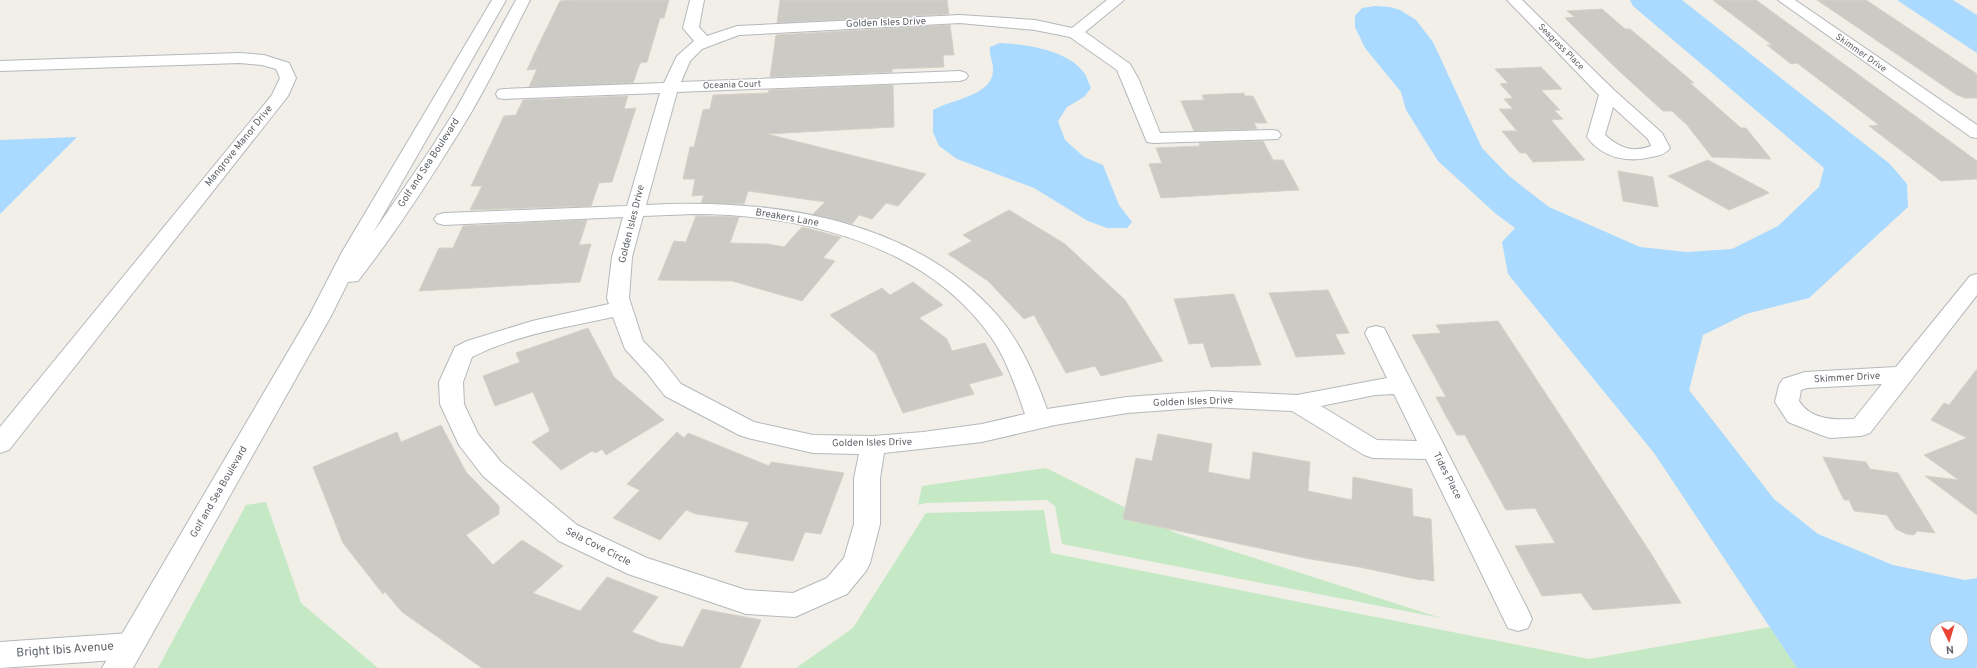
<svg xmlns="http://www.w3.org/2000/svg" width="1977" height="668" viewBox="0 0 1977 668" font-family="Overpass,sans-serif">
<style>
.green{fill:#c5e8c5}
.water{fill:#aadaff;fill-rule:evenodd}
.building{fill:#cccac5;stroke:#d6d1c6}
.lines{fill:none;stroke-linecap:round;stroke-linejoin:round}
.minor-casing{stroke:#b5b8bc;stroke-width:2}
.tertiary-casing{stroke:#b5b8bc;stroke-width:2}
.minor{fill:#fff;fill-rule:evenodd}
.tertiary{fill:#fff;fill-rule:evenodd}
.labels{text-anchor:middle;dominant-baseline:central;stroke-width:3;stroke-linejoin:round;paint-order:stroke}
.far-street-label{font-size:9px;fill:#5f6368;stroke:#fff}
.street-label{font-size:10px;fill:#5f6368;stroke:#fff}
.near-street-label{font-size:12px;fill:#5f6368;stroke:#fff}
</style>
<rect width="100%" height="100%" fill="#f1efe8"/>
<g class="green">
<polygon points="1046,468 1176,533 1441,618 1062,544 1055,506 1047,500 926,503 918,505 922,486"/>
<polygon points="266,502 301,603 378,668 158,668 246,505"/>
<polygon points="1044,510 1051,553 1589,659 1770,627 1797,668 796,668 853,628 926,513"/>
</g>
<g class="water">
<path d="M1630 0H1682L1890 164 1907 184 1908 207 1809 298 1746 314 1703 335 1689 390 1774 499 1818 534 1893 565 1965 580 1977 578V668H1797L1654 453 1508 274 1502 242 1515 228 1496 214 1438 161 1406 110 1401 92 1365 48 1355 27V16L1362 8 1376 6 1390 7 1400 10 1416 20 1433 42 1482 148 1509 176 1549 207 1640 247 1687 252 1732 249 1778 226 1819 187 1824 168 1633 6ZM1937 628H1961V652H1937Z"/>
<polygon points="1897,0 1953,0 1977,15 1977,53"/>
<path d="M1000 43C1026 44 1069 50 1085 74 1087 78 1089 84 1091 88L1084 97 1067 107 1058 121 1065 140 1084 157 1103 165 1119 205 1132 222 1127 228H1107L1088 221 1034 188 957 159 939 146 933 132V110C951 99 994 96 993 69 993 61 989 55 990 47Z"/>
<polygon points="77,137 0,214 0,140"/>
</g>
<g class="building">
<polygon points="571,0 669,0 664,18 660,18 647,62 640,63 633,83 529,87 537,69 527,70 538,46 560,1"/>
<polygon points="780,0 947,0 949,14 777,23"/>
<polygon points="1713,0 1756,0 1977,161 1977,179 1941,181 1869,126 1879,125 1797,63 1791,64 1767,45 1772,45"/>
<polygon points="1817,0 1866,0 1977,74 1977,98 1965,98 1957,95"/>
<polygon points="1602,9 1625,29 1630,29 1660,54 1694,83 1690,83 1741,128 1746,128 1771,159 1712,157 1687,125 1672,111 1663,111 1618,70 1565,18 1575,17 1567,11"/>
<polygon points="950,25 954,55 943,55 944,67 892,69 892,72 770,77 776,35"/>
<polygon points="1541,67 1562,89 1541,90 1560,110 1554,110 1563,119 1551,120 1585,160 1533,162 1526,153 1520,153 1502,131 1517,131 1499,109 1513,109 1504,99 1513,98 1500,84 1508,83 1495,69"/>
<polygon points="893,85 894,127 767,134 926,174 898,206 886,203 872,219 859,215 852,224 813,214 825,202 748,191 744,204 701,203 704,195 692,196 695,179 683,179 690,147 694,147 703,110 710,109 713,95 768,93 769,90"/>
<polygon points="1244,93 1245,96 1253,96 1267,123 1254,123 1257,129 1194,131 1181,101 1204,100 1202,95"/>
<polygon points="628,96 624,109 636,108 612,182 599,183 591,206 470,210 482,186 471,186 504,116 516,115 523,100"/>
<polygon points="1263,141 1273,160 1283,160 1299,190 1161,198 1149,164 1162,163 1156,148 1200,146 1199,143"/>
<polygon points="1708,160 1768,192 1769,193 1729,210 1668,176"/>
<polygon points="1618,171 1653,177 1658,207 1623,201"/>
<polygon points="1009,210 1065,244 1125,300 1163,361 1101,376 1095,366 1066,373 1034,315 1024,319 988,281 948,254 972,241 963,235"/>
<polygon points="696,216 739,217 730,243 768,244 784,247 802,227 841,237 823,258 835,261 802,301 732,281 658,280 674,241 686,242"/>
<polygon points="587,220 579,245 591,244 580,282 419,291 439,248 453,248 463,226"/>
<polygon points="913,282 943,305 919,318 947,339 952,351 985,343 1003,375 969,384 974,394 903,413 876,354 830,315 882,288 890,295"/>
<polygon points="1328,290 1349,333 1335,334 1345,354 1296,357 1269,293"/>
<polygon points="1234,294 1261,365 1211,367 1203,343 1189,344 1174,299"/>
<polygon points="1498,321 1650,552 1681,603 1593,610 1581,593 1542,596 1515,546 1555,543 1535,508 1506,510 1465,435 1457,435 1446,416 1436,397 1446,397 1412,335 1441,333 1436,325"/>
<polygon points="588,328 614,377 664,420 606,455 602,449 596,453 592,451 561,470 532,442 550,431 533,392 495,406 483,376 520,362 516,353"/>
<polygon points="1977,369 1977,515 1925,476 1959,480 1924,455 1967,438 1931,420 1944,403 1949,405"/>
<polygon points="441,425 466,472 499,506 499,514 466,535 493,565 522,540 563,566 533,593 580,611 607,577 658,597 632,632 660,643 683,647 702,609 761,620 740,668 482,668 402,612 385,592 383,594 343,543 313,467 397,432 401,442"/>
<polygon points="677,432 684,438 688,433 769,466 771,462 844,473 821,534 805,532 793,561 735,552 749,522 696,514 686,510 660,540 613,518 640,490 627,484"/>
<polygon points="1158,434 1212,444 1208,472 1250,480 1253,452 1310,462 1308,491 1352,500 1353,477 1412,489 1413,516 1431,519 1434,581 1421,579 1421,580 1359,567 1310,559 1123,519 1136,458 1152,461"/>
<polygon points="1823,457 1866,462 1870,469 1898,473 1935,533 1917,531 1914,535 1906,534 1896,529 1887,515 1854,511 1849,500 1844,500"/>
</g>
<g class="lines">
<g class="minor-casing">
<g id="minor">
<path d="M690 0H704L699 27 707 36 737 26 960 15 1035 20 1072 28 1107 0H1124L1085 32 1130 64 1139 80 1160 133 1272 130 1278 131 1281 135 1278 139 1153 143 1147 142 1117 70 1070 37 1035 30 960 23 739 35 702 49 690 61 681 82 960 71 966 73 968 76 966 79 960 81 677 92 646 205C769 198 912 217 998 316 1021 343 1035 376 1047 409L1127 397 1209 391 1297 395 1387 378 1365 333 1368 328 1376 326 1384 328 1528 610 1532 619 1528 628 1518 631 1508 628 1426 459 1373 458 1364 455 1292 411 1209 407 1127 413 1055 425 982 442 884 453 880 478V524L870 563 866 571 847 594 795 617 746 614 628 574 559 541 483 476 459 445 440 404 439 382 455 347 467 341 532 321 609 304 607 298 612 257 623 217 444 225 437 223 434 219 437 215 444 213 627 206 660 93 504 99 498 98 496 94 498 90 504 89 664 83 677 56 694 41 683 28ZM694 214C801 214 926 244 991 337 1007 360 1016 388 1025 414L982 424 923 432 873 436 813 435 754 422 681 384 663 361 643 341 629 298 632 257 643 216ZM613 317 625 349 647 373 665 396 739 435 748 438 813 453 859 454 854 478V524L844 558 827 578 793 593 746 590 647 558 577 525 501 462 478 434 464 404 463 382 472 357C515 335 567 327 613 317ZM1394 394 1417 441 1377 440 1321 406 1375 395Z"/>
<path d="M1507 0H1522L1614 90 1662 133 1670 148C1666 154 1658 156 1651 157 1628 163 1602 158 1587 137L1599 95ZM1613 107 1648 139 1651 146C1632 153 1620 148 1605 135Z"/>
<polygon points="1778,0 1795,0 1977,125 1977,138 1971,137"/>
<polygon points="240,53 264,55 289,63 296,78 288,96 9,450 0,453 0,427 272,95 280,78 276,69 262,65 240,63 0,71 0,61"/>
<path d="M1977 274V295L1870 433 1861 436 1830 438 1821 435 1788 422 1775 402 1779 385 1783 379 1805 372 1896 367 1970 276ZM1882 384 1854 419C1834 420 1811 420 1799 401L1801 390 1807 388Z"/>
<polygon points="130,633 140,637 144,646 140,655 130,659 0,668 0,642"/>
</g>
</g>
<g class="tertiary-casing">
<path id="tertiary" d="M492 0H506L373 233 430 150 456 109 516 0H530C511 37 493 75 472 111 437 169 400 227 358 281L348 282 331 316 133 668H102L309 316 342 252Z"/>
</g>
<use href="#minor" class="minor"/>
<use href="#tertiary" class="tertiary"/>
</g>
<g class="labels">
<g class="far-street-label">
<text transform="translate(1561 47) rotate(45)">Seagrass Place</text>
<text transform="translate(1861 53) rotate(35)">Skimmer Drive</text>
<text transform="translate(732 85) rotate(-2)">Oceania Court</text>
</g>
<g class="street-label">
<text transform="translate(886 23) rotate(-2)">Golden Isles Drive</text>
<text transform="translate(239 146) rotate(-51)">Mangrove Manor Drive</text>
<text transform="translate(429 163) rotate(-57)">Golf and Sea Boulevard</text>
<text transform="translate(787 218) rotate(10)">Breakers Lane</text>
<text transform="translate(632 224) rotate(-76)">Golden Isles Drive</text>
<text transform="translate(1847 378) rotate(-3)">Skimmer Drive</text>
<text transform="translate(1193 402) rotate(-2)">Golden Isles Drive</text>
<text transform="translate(872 443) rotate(-1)">Golden Isles Drive</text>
<text transform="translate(1447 476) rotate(63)">Tides Place</text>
<text transform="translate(219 492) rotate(-60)">Golf and Sea Boulevard</text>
<text transform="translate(598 547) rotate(27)">Sela Cove Circle</text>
</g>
<g class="near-street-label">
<text transform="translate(65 650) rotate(-4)">Bright Ibis Avenue</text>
</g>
</g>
<g transform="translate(1949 640) rotate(175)"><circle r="19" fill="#ffffff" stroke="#bfc1c3"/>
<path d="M0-3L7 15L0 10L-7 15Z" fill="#ea4335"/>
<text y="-6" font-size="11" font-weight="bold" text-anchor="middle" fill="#5f6368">N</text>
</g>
</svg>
